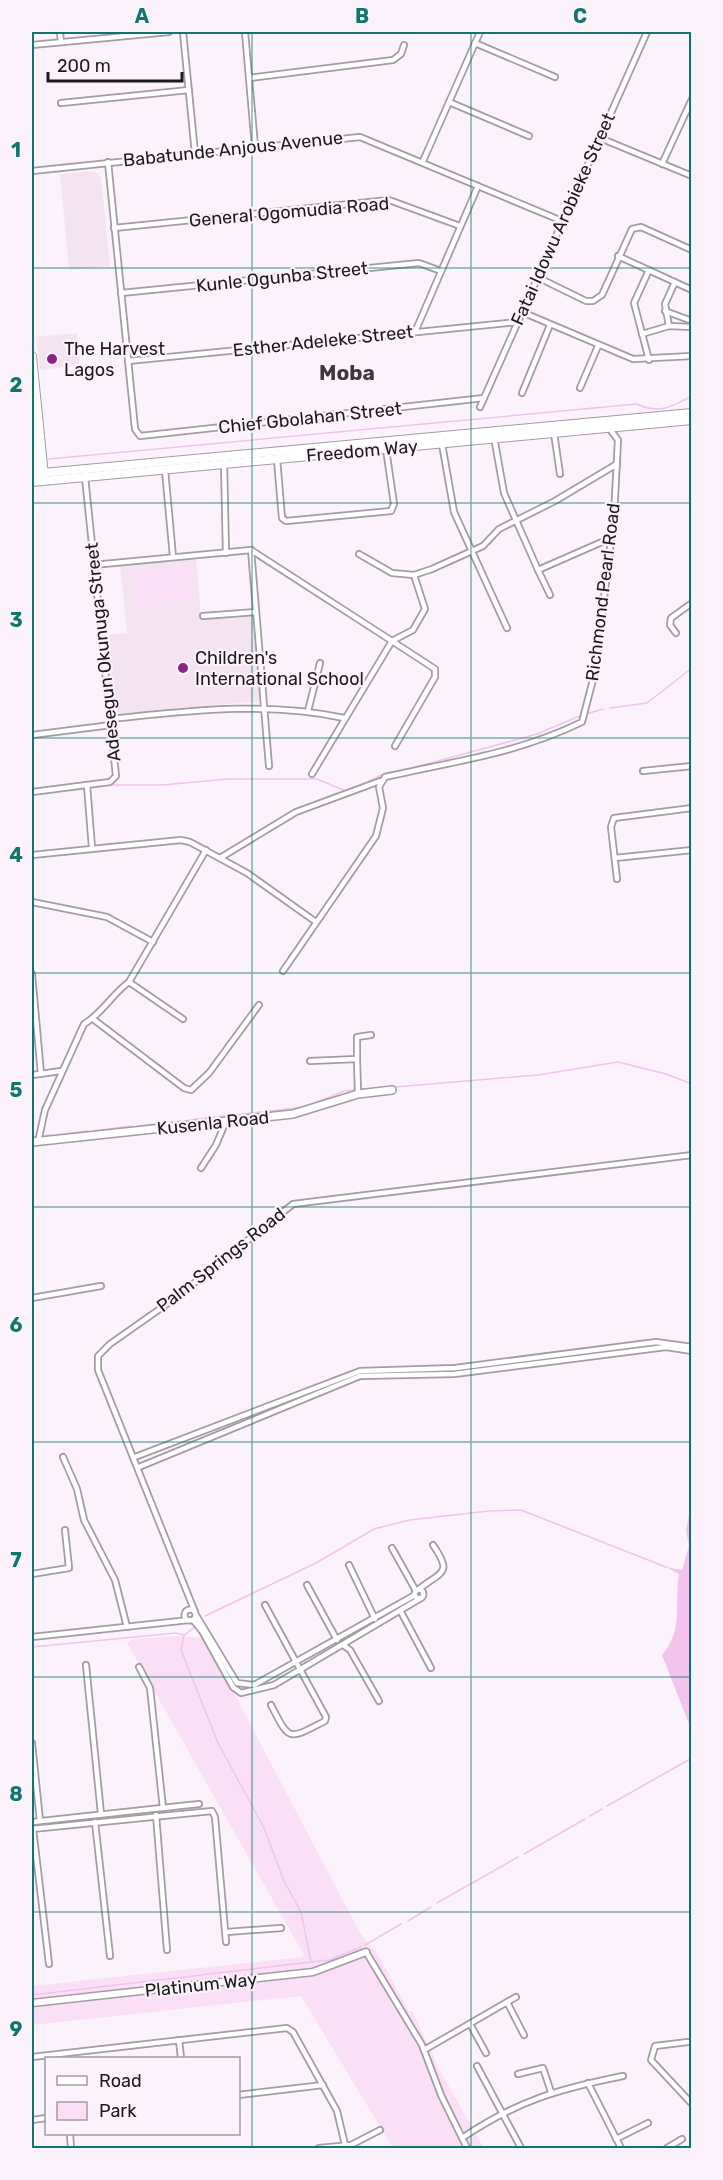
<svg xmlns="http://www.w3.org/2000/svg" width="723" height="2180" viewBox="0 0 723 2180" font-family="Rubik,sans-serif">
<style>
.built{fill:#f4e4f1}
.green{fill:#fadff6}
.water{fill:#f2c3ec}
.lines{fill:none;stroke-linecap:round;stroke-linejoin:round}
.stream{stroke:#f2c3ec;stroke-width:1.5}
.minor-casing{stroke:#a49ba3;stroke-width:8}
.tertiary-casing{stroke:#a49ba3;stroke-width:9}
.secondary-casing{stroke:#a49ba3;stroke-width:10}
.primary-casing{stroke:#a49ba3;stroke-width:10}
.minor{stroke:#fff;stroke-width:4.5}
.tertiary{stroke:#fff;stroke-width:6}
.secondary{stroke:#fff;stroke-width:7}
.primary{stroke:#fff;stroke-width:8}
.grid{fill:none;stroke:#0f766e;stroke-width:1.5;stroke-opacity:0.55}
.poi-dot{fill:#8d2387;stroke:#fcf2fb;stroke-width:2}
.labels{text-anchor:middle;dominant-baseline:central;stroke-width:4.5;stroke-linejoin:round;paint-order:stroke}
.street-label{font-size:18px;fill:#1d1a1c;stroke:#fcf2fb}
.poi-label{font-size:18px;fill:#1d1a1c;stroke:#fcf2fb;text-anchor:start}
.quarter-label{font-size:21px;font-weight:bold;fill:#3f373d;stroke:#fcf2fb}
.neatline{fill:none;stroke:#0f766e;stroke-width:2}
.grid-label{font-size:20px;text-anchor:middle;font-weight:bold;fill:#0f766e}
</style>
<rect width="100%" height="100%" fill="#fcf2fb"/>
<g class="built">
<polygon points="94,171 101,177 110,266 69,270 60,174"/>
<polygon points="77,333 80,365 40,370 36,337"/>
<polygon points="196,557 201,619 253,616 261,701 113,715 105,635 127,633 120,564"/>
</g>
<g class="green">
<polygon points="189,566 192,602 135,607 132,571"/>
<polygon points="175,1636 205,1638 360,1933 380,1958 409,2012 412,2011 439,2069 484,2148 393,2148 301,1996 32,2025 32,1986 302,1957 304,1955 127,1643 133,1639"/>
</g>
<path class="water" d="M691 1505 692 1729H691L662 1655C684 1631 674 1603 679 1574L666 1567 682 1570 689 1546 686 1530Z"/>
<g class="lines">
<g class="stream">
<path d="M49 459 637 404C658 415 673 406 692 396"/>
<polyline points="610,708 647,703 692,668"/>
<polyline points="586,714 603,709"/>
<polyline points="416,767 537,734 582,715"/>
<polyline points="110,785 162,785 228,779 317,779 348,792"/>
<polyline points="362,785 381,775 409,769"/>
<polyline points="89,787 102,785"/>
<polyline points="71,789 84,788"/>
<polyline points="360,1090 538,1075 618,1062 666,1074 692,1084"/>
<polyline points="189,1120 305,1107 344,1091 355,1090"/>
<polyline points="138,1126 182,1121"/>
<polyline points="93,1131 132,1126"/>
<polyline points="56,1135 87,1131"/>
<polyline points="43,1136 51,1135"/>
<polyline points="32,1138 36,1137"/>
<polyline points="205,1616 316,1563 374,1529 409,1520 489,1511 521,1510 666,1567"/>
<polyline points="32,1647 176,1633 184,1635 195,1627"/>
<polyline points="607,1806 692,1758"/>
<polyline points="590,1816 602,1809"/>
<polyline points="524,1854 585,1819"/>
<polyline points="437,1903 518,1857"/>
<polyline points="408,1921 431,1907"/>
<polyline points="365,1945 401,1924"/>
<polyline points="312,1962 329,1960 361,1947"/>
<polyline points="32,1995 311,1962 301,1912 284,1881 264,1828 218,1743 181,1650 184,1635"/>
</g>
<g class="minor-casing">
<g id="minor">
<polyline points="60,32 61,42"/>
<polyline points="183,32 195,153"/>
<polyline points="245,32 255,147"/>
<polyline points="475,43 555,77"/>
<polyline points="32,45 169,32"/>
<polyline points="249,78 393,60 401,54 404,45"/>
<polyline points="449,102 529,136"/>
<polyline points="61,103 189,90"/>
<polyline points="600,138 692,176"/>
<polyline points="423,161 480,32"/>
<polyline points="108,162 135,429 140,436 484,398"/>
<polyline points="662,164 692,99"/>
<polyline points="32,171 360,137 562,221"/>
<polyline points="114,228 389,200 460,226"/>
<polyline points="618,256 692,290"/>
<polyline points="539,278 586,301 593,301 602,295 632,229 641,227 692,250"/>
<polyline points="121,293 419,263 441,271"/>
<polyline points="665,311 692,321"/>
<polyline points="522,312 633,359 692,356"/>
<polyline points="669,326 665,304 675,282"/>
<polyline points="415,332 478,186"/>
<polyline points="642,334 669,326 692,327"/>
<polyline points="649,360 634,303 649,270"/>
<polyline points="128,361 518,322"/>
<polyline points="580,388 598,346"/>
<polyline points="522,393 550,325"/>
<polyline points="480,407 647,32"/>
<polyline points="554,433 560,474"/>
<polyline points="494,437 504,493 538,570 611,538"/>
<polyline points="442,444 454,512 507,628"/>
<polyline points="277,459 282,518 286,521 391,511 394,504 386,449"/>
<polyline points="224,463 226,553"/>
<polyline points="165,470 173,557"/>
<polyline points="251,550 392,641 312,774"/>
<polyline points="251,550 269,766"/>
<polyline points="359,554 392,573 414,575 432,569 483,546 499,529 555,501 617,464"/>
<polyline points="93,565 251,550"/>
<polyline points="538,570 550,595"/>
<polyline points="203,616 256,612"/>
<polyline points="676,633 670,625 671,618 692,603"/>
<polyline points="308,711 320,663"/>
<path d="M110 719C189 711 266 701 344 718"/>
<polyline points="32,735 111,725"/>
<polyline points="395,746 435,677 435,669 392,641 413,630 425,609 414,575"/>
<polyline points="643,771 692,766"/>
<polyline points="87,785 92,848"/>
<polyline points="32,792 110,782 116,776 85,477"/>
<polyline points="32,855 181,840 190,842 247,873 316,922"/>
<polyline points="220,858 296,812 380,781"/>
<polyline points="615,858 692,850"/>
<polyline points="617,879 611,827 614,818 692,808"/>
<polyline points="32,902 107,917 153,942"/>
<path d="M283 971 376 836 383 808 379 787 385 777C455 761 516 754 582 722L595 672 614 516 618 440 609 428"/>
<polyline points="32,974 41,1074"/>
<polyline points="129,982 183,1019"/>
<polyline points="93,1019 184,1088 191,1090 209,1073 259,1005"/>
<polyline points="357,1059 357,1037 371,1035"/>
<polyline points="310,1061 357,1059 358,1094"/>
<polyline points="32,1075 61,1071"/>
<path d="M38 1142 45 1110 84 1024C103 1013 112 994 129 982L206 850"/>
<polyline points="201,1168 216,1145 226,1121"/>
<polyline points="32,1298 101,1286"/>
<polyline points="63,1457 77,1489 84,1520 115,1580 127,1627"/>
<polyline points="135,1457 360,1371 455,1368 656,1342 692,1347"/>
<polyline points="139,1467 360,1376 454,1374 666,1347 692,1351"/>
<polyline points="392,1548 416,1591"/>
<polyline points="349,1565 375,1619"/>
<polyline points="32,1574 69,1568 65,1530"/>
<polyline points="307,1585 337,1640"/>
<path d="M419 1589C442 1571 453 1574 433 1545"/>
<circle cx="419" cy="1594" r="4.5"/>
<path d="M265 1605 326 1717 325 1721C288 1740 290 1742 271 1705"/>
<circle cx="190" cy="1615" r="5.5"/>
<polyline points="195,1612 98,1370 98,1356 110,1344 174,1299 293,1204 692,1155"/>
<polyline points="401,1612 431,1668"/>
<polyline points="196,1615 237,1683 254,1685 415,1595"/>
<polyline points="193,1620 202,1631 233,1687 241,1693 274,1685 421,1598"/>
<polyline points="32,1637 189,1620"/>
<polyline points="343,1645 350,1650 379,1701"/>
<polyline points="86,1665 101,1814"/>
<polyline points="139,1667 150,1688 163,1808"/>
<polyline points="32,1743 40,1821"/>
<polyline points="156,1815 167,1950"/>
<polyline points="32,1822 199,1804"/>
<polyline points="95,1822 110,1956"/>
<polyline points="32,1829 212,1811 215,1817 226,1942"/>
<polyline points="33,1829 49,1964"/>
<polyline points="227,1932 281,1928"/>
<polyline points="366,1952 422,2045 441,2095 467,2148"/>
<polyline points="507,2002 524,2035"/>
<polyline points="470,2024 486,2053"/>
<polyline points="179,2040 181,2058"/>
<polyline points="688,2042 655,2046 651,2060 692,2104"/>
<polyline points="424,2050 516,1997"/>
<polyline points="32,2057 287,2028 293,2032 337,2111 345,2145"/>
<polyline points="477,2066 521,2148"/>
<polyline points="518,2074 543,2068 551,2092"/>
<polyline points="588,2083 621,2148"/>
<polyline points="238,2095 323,2085"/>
<polyline points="32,2120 46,2118"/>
<polyline points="70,2134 71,2148"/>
<path d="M462 2138C517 2101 558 2089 623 2076"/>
<polyline points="616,2139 648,2123"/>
<polyline points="319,2148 351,2145 380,2130"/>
<polyline points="667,2148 682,2139"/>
</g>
</g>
<g class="tertiary-casing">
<polyline id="tertiary" points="32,2003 313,1972 366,1952"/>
</g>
<g class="secondary-casing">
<polyline id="secondary" points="32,1142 293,1114 358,1094 392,1090"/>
</g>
<g class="primary-casing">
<g id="primary">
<polyline points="32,356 44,476"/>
<polyline points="32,410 38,477"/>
<polyline points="32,474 692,413"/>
<polyline points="32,482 692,420"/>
</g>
</g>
<use href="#minor" class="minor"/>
<use href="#tertiary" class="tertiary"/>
<use href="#secondary" class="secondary"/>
<use href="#primary" class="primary"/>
</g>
<path class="grid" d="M252 32V2148M471 32V2148M32 268H692M32 503H692M32 738H692M32 973H692M32 1207H692M32 1442H692M32 1677H692M32 1912H692"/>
<g class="poi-dot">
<circle cx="52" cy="359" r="6"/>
<circle cx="183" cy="668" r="6"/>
</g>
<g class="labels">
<g class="street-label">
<text transform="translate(233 149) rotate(-6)">Babatunde Anjous Avenue</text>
<text transform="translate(289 212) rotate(-5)">General Ogomudia Road</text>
<text transform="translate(563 219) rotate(-66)">Fatai Idowu Arobieke Street</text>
<text transform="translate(282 277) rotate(-6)">Kunle Ogunba Street</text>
<text transform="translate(323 341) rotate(-6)">Esther Adeleke Street</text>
<text transform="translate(310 418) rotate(-6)">Chief Gbolahan Street</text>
<text transform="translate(362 451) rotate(-5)">Freedom Way</text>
<text transform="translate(603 592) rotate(-83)">Richmond Pearl Road</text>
<text transform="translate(103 652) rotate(-96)">Adesegun Okunuga Street</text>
<text transform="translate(213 1123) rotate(-6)">Kusenla Road</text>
<text transform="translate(221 1260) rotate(-38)">Palm Springs Road</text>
<text transform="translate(201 1985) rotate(-6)">Platinum Way</text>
</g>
<g class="poi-label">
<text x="64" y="349">The Harvest<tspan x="64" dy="21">Lagos</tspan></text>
<text x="195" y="658">Children's<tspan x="195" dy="21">International School</tspan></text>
</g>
<g class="quarter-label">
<text x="347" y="372">Moba</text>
</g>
</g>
<rect width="723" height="2180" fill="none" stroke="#fcf2fb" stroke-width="66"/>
<rect x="45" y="2057" width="195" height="78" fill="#fcf2fb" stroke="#a39ca2" stroke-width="1.5"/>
<rect x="57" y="2076" width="30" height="9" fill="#ffffff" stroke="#a39ca2" stroke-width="1.5"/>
<text x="99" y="2087" font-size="18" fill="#1d1a1c">Road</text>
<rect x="57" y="2102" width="30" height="18" fill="#fadff6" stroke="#a39ca2" stroke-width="1.5"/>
<text x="99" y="2117" font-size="18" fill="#1d1a1c">Park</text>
<path d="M48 72v9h134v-9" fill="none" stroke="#1d1a1c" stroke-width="3"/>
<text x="57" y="72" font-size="18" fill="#1d1a1c" stroke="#fcf2fb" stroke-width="4.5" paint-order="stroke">200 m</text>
<rect x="33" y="33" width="657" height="2114" class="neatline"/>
<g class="grid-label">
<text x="142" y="23">A</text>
<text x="362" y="23">B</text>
<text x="580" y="23">C</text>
<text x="16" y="157">1</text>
<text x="16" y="392">2</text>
<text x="16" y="627">3</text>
<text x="16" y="862">4</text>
<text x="16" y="1097">5</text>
<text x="16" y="1332">6</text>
<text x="16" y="1567">7</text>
<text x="16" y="1801">8</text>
<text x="16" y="2036">9</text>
</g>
</svg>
